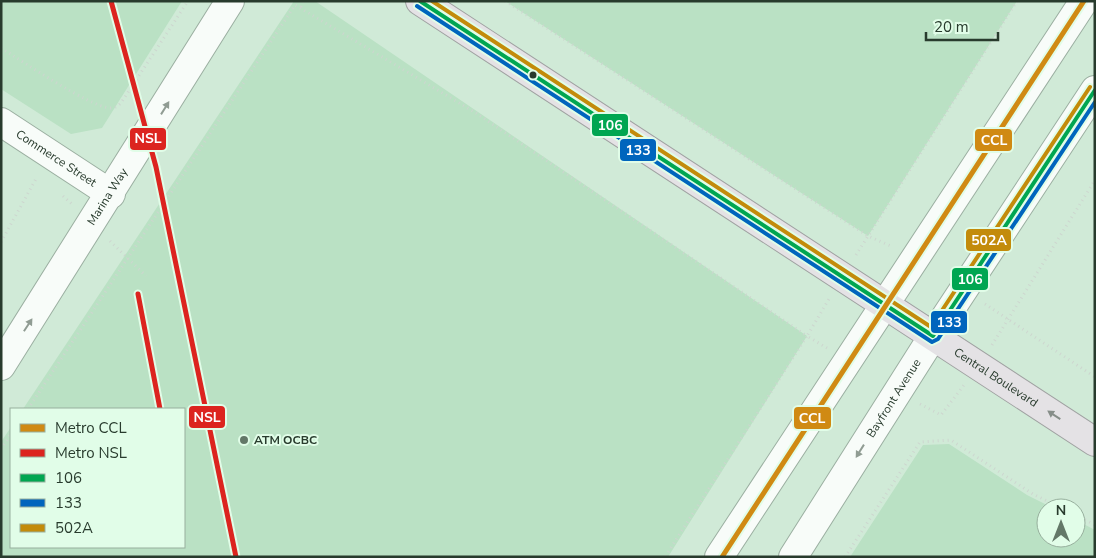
<svg xmlns="http://www.w3.org/2000/svg" width="1096" height="558" viewBox="0 0 1096 558" font-family="'Nunito Sans',sans-serif">
<style>
.green{fill:#bae1c4}
.lines{fill:none;stroke-linecap:round;stroke-linejoin:round}
.tertiary-casing{stroke:#9bafa1;stroke-width:30}
.secondary-casing{stroke:#9bafa1;stroke-width:30}
.primary-casing{stroke:#a0a2a2;stroke-width:30}
.path{stroke:#cdd6cf;stroke-width:3;stroke-dasharray:1 4;stroke-linecap:butt}
.tertiary{stroke:#f8fcf9;stroke-width:28}
.secondary{stroke:#f8fcf9;stroke-width:28}
.primary{stroke:#e4e2e5;stroke-width:28}
.bus-1-casing{stroke:#e1fde8;stroke-width:8}
.bus-2-casing{stroke:#e1fde8;stroke-width:8}
.bus-3-casing{stroke:#e1fde8;stroke-width:8}
.bus-1{stroke:#00a651;stroke-width:4}
.bus-2{stroke:#0065bd;stroke-width:4}
.bus-3{stroke:#c38b0b;stroke-width:4}
.metro-1-casing{stroke:#e1fde8;stroke-width:9}
.metro-2-casing{stroke:#e1fde8;stroke-width:9}
.metro-1{stroke:#d08a13;stroke-width:5}
.metro-2{stroke:#dc241f;stroke-width:5}
.oneway{fill:#909c93}
.oneway2{fill:#868e89}
.bus-dot{fill:#283b2d;stroke:#e1fde8;stroke-width:2}
.poi-dot{fill:#637868;stroke:#e1fde8;stroke-width:2}
.labels{text-anchor:middle;dominant-baseline:central;stroke-width:4;stroke-linejoin:round;paint-order:stroke}
.street-label{font-size:12px;fill:#283b2d;stroke:#e1fde8}
.poi-label{font-size:12px;font-weight:bold;fill:#283b2d;stroke:#e1fde8;text-anchor:start}
.line-badge{stroke:#e1fde8;stroke-width:2}
.badge-label{font-size:14px;text-anchor:middle;font-weight:bold;fill:#fff}
</style>
<rect width="100%" height="100%" fill="#d0ead7"/>
<g class="green">
<polygon points="1,1 182,1 102,128 71,134 1,89"/>
<polygon points="294,1 315,1 807,336 668,557 1,557 1,442 11,427 11,547 184,547 184,409 23,409"/>
<polygon points="505,1 1017,1 868,236"/>
<polygon points="949,444 1027,495 1053,508 1046,508 1046,538 1076,538 1076,520 1095,530 1095,557 850,557 923,445"/>
</g>
<g class="lines">
<g class="tertiary-casing">
<g id="tertiary">
<path id="s1" d="M1 122 111 194"/>
<path id="s2" d="M1 366 230 1"/>
</g>
</g>
<g class="secondary-casing">
<g id="secondary">
<polyline points="719,557 1084,1"/>
<path id="s3" d="M793 557 933 336 1095 90"/>
</g>
</g>
<g class="primary-casing">
<g id="primary">
<path id="s4" d="M420 1 1095 442"/>
</g>
</g>
<g class="path">
<polyline points="505,1 868,236 893,247"/>
<polyline points="301,7 303,1"/>
<path d="M1 48C22 61 90 107 110 108 115 108 118 106 121 103L188 1"/>
<polyline points="63,196 73,205"/>
<polyline points="110,241 146,276"/>
<polyline points="1,242 37,177"/>
<polyline points="856,255 1017,1"/>
<polyline points="985,304 1095,377"/>
<polyline points="992,345 1095,180"/>
<polyline points="827,348 807,336 829,299"/>
<polyline points="920,404 941,415 964,385"/>
<polyline points="28,409 295,5 476,113 807,336 665,557"/>
<polyline points="1,449 11,434"/>
<polyline points="1076,515 1095,525"/>
<polyline points="845,557 920,442 951,440 1033,494 1061,508"/>
</g>
<use href="#tertiary" class="tertiary"/>
<use href="#secondary" class="secondary"/>
<use href="#primary" class="primary"/>
<g class="bus-1-casing">
<polyline id="bus-1" points="420,1 933,336 1095,90"/>
</g>
<g class="bus-2-casing">
<polyline id="bus-2" points="417,6 932,342 938,339 1095,102"/>
</g>
<g class="bus-3-casing">
<polyline id="bus-3" points="432,1 931,327 1090,87"/>
</g>
<use href="#bus-1" class="bus-1"/>
<use href="#bus-2" class="bus-2"/>
<use href="#bus-3" class="bus-3"/>
<g class="metro-1-casing">
<polyline id="metro-1" points="722,557 1084,1"/>
</g>
<g class="metro-2-casing">
<g id="metro-2">
<polyline points="111,1 156,167 236,557"/>
<polyline points="138,294 160,409"/>
</g>
</g>
<use href="#metro-1" class="metro-1"/>
<use href="#metro-2" class="metro-2"/>
</g>
<defs><path id="oneway-solid" d="M-6-.8H1V-3.2L6.5 0L1 3.2V.8H-6Z" transform="scale(1.25)"/></defs>
<g class="oneway">
<use href="#oneway-solid" transform="translate(165 108) rotate(-58)"/>
<use href="#oneway-solid" transform="translate(28 325) rotate(-57)"/>
<use href="#oneway-solid" transform="translate(860 451) rotate(122)"/>
</g>
<use class="oneway2" href="#oneway-solid" transform="translate(1054 415) rotate(-147)"/>
<circle class="bus-dot" cx="533" cy="75" r="4.5"/>
<circle class="poi-dot" cx="244" cy="440" r="5"/>
<g class="labels">
<g class="street-label">
<text stroke="none"><textPath href="#s1" startOffset="66">Commerce Street</textPath></text>
<text stroke="none"><textPath href="#s2" startOffset="200">Marina Way</textPath></text>
<text stroke="none"><textPath href="#s4" startOffset="688">Central Boulevard</textPath></text>
<text stroke="none"><textPath href="#s3" startOffset="188">Bayfront Avenue</textPath></text>
</g>
<g class="poi-label">
<text x="254" y="440">ATM OCBC</text>
</g>
</g>
<g class="line-badge">
<rect x="591" y="113" width="38" height="24" rx="5" fill="#00a651"/>
<rect x="129" y="127" width="38" height="24" rx="5" fill="#dc241f"/>
<rect x="974" y="128" width="39" height="24" rx="5" fill="#d08a13"/>
<rect x="619" y="138" width="38" height="24" rx="5" fill="#0065bd"/>
<rect x="965" y="228" width="47" height="24" rx="5" fill="#c38b0b"/>
<rect x="951" y="267" width="38" height="24" rx="5" fill="#00a651"/>
<rect x="930" y="310" width="38" height="24" rx="5" fill="#0065bd"/>
<rect x="188" y="405" width="38" height="24" rx="5" fill="#dc241f"/>
<rect x="793" y="406" width="39" height="24" rx="5" fill="#d08a13"/>
</g>
<g class="badge-label">
<text x="610" y="130">106</text>
<text x="148" y="143">NSL</text>
<text x="994" y="145">CCL</text>
<text x="638" y="155">133</text>
<text x="989" y="245">502A</text>
<text x="970" y="284">106</text>
<text x="949" y="327">133</text>
<text x="207" y="422">NSL</text>
<text x="812" y="423">CCL</text>
</g>
<rect width="1096" height="558" fill="none" stroke="#283b2d" stroke-width="5"/>
<rect x="10" y="408" width="175" height="140" fill="#e1fde8" stroke="#97af9d"/>
<rect x="20" y="424" width="25" height="8" fill="#d08a13" stroke="#97af9d"/>
<text x="55" y="433" font-size="15" fill="#283b2d">Metro CCL</text>
<rect x="20" y="449" width="25" height="8" fill="#dc241f" stroke="#97af9d"/>
<text x="55" y="458" font-size="15" fill="#283b2d">Metro NSL</text>
<rect x="20" y="474" width="25" height="8" fill="#00a651" stroke="#97af9d"/>
<text x="55" y="483" font-size="15" fill="#283b2d">106</text>
<rect x="20" y="499" width="25" height="8" fill="#0065bd" stroke="#97af9d"/>
<text x="55" y="508" font-size="15" fill="#283b2d">133</text>
<rect x="20" y="524" width="25" height="8" fill="#c38b0b" stroke="#97af9d"/>
<text x="55" y="533" font-size="15" fill="#283b2d">502A</text>
<g transform="translate(1061 523)"><circle r="24" fill="#e1fde8" stroke="#97af9d"/>
<path d="M0-4L9 19L0 12L-9 19Z" fill="#637868"/>
<text y="-8" font-size="14" font-weight="bold" text-anchor="middle" fill="#283b2d">N</text>
</g>
<path d="M926 32v8h72v-8" fill="none" stroke="#283b2d" stroke-width="2.5"/>
<text x="934" y="32" font-size="15" fill="#283b2d" stroke="#e1fde8" stroke-width="4" paint-order="stroke">20 m</text>
</svg>
